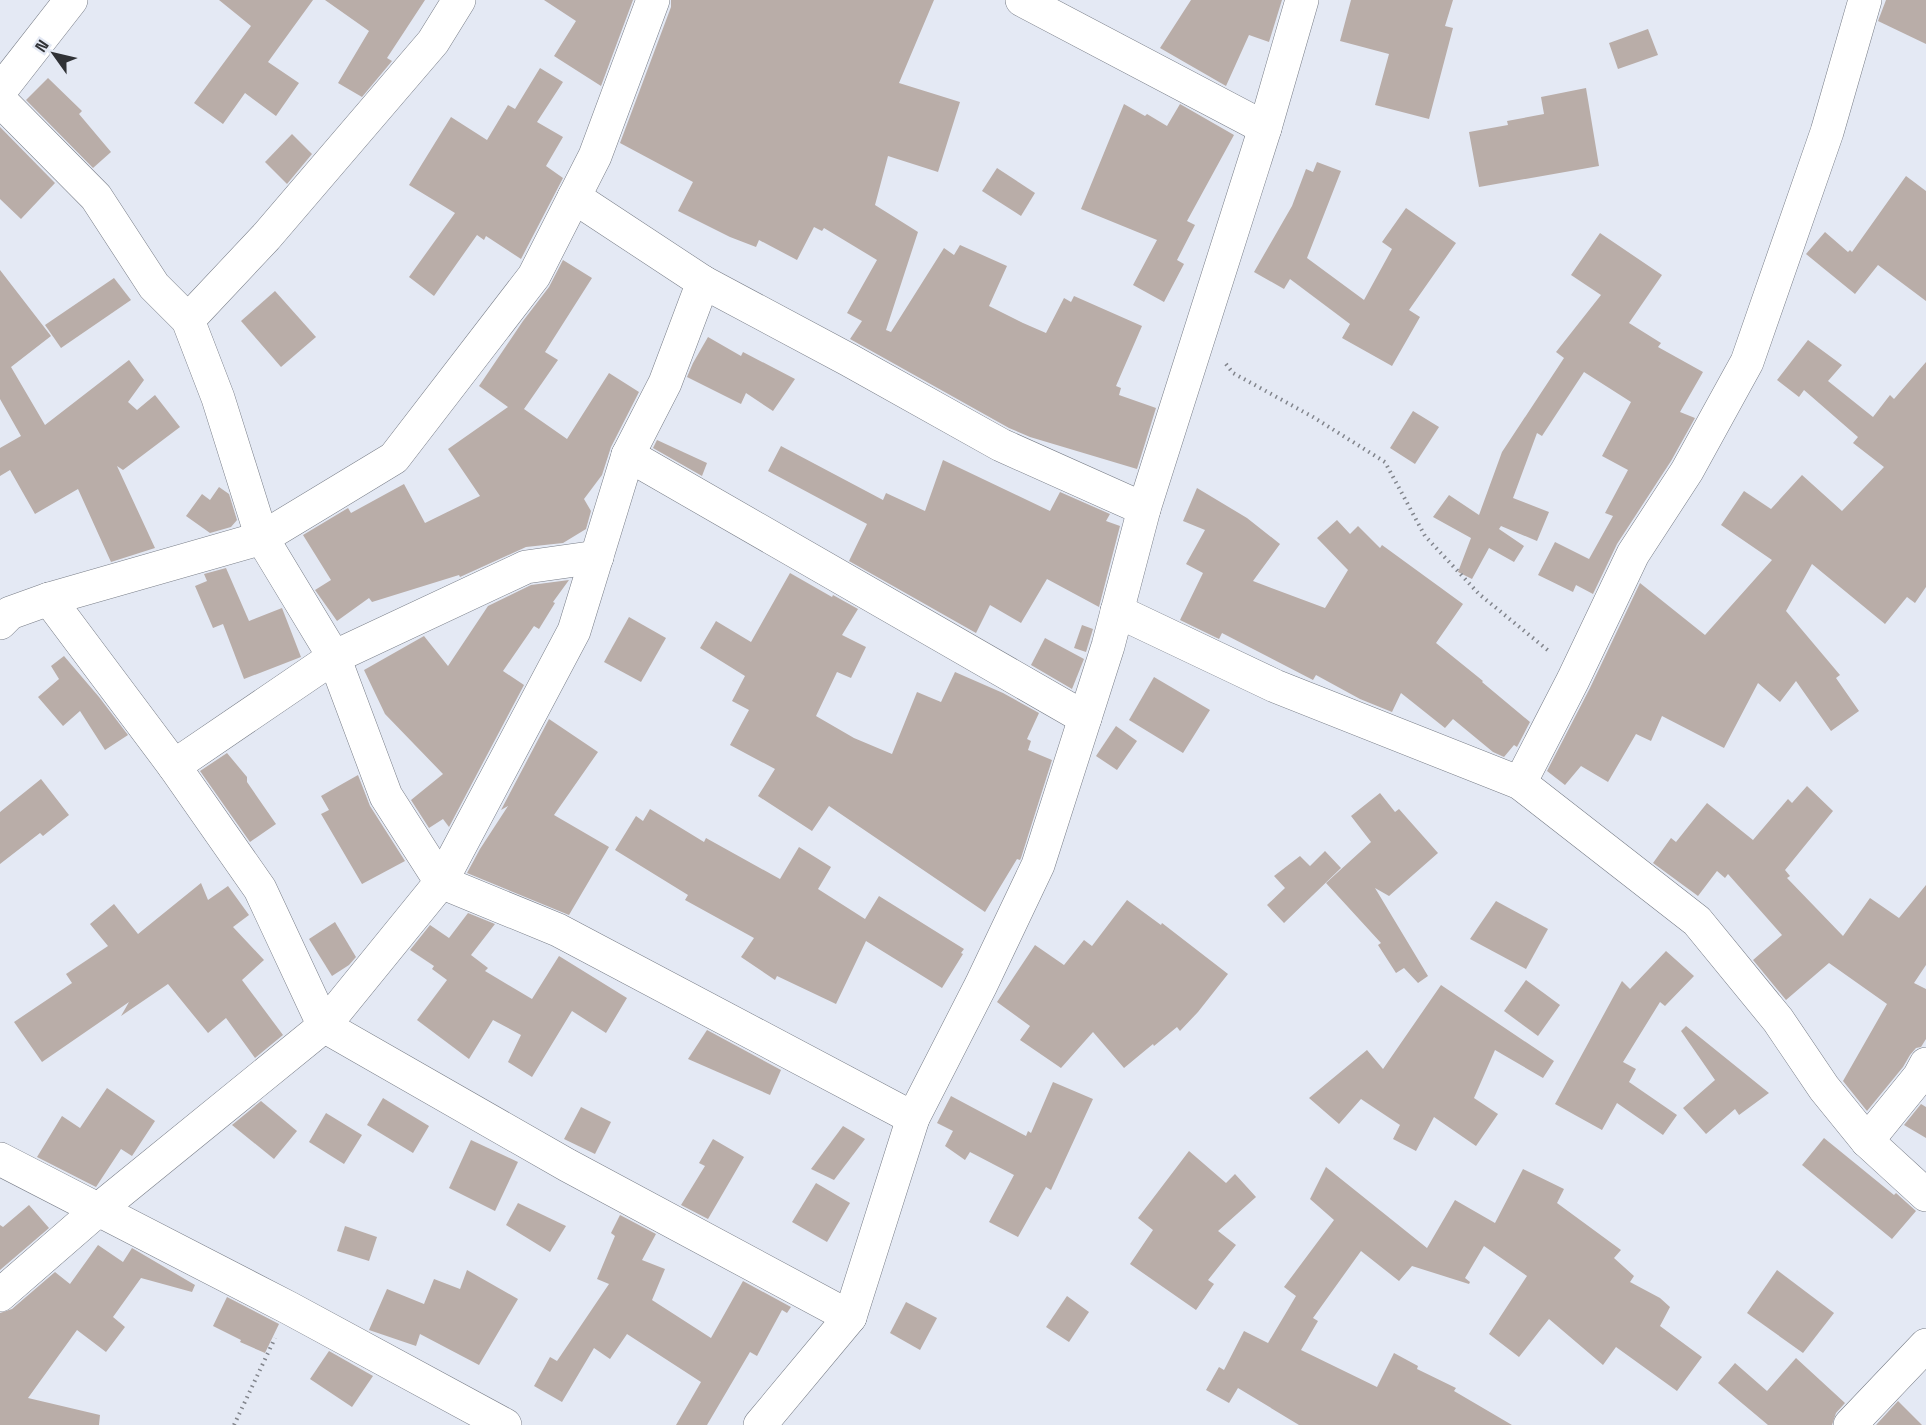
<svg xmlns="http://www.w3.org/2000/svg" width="1926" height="1425" viewBox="0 0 1926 1425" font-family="'Space Grotesk',sans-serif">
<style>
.building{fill:#b9ada8}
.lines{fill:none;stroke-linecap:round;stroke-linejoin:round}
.minor-casing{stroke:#787d87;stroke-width:34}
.path{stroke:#82858c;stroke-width:4;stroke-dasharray:1.5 4.5;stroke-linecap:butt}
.minor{stroke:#fff;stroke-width:33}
</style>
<rect width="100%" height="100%" fill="#e4e9f4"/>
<g class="building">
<polygon points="219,0 313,0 268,62 299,83 276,116 245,93 223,124 194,103 251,26"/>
<polygon points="325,0 425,0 387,58 392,61 362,97 338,83 369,31"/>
<polygon points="544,0 633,0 601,86 554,56 576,21"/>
<polygon points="671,0 934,0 899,83 960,102 938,172 888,156 875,205 918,232 886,330 891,332 944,248 954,255 960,245 1007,266 989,306 1023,323 1046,333 1064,298 1071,302 1074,296 1142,326 1116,386 1121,388 1119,395 1156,408 1137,469 1030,437 1009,428 850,339 862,321 847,313 877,260 824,228 822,231 814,227 797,260 759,240 756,247 730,237 678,211 693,182 620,143 671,7"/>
<polygon points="1191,0 1282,0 1269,42 1249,35 1226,86 1160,48"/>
<polygon points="1351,0 1453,0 1445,26 1453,28 1429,119 1375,105 1389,54 1340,41"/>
<polygon points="1886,0 1926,0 1926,44 1878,21"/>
<polygon points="1648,29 1658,55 1618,69 1609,43"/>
<polygon points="540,68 563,82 537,122 563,137 546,166 563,178 521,259 486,236 484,240 477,235 434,296 409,277 455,213 409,185 451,117 487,140 508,105 515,109"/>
<polygon points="48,78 82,111 79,114 111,152 93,168 26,100"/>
<polygon points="1586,88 1599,166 1479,187 1469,132 1508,125 1507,121 1544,114 1541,97"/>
<polygon points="1124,104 1145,116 1147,114 1167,126 1180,104 1234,135 1187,221 1195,225 1177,260 1184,264 1164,302 1133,285 1157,240 1081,209"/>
<polygon points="0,127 55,183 21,219 0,199"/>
<polygon points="292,134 312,154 287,184 265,162"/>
<polygon points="1317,162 1341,171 1307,258 1364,300 1392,249 1382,242 1406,208 1456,243 1409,310 1420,317 1392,366 1342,338 1350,324 1290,279 1284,289 1254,272 1292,206 1306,169 1313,172"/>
<polygon points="997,168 1035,193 1021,216 982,191"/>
<polygon points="1906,176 1926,191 1926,301 1878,265 1855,294 1806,254 1825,232 1848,252 1850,250 1852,252"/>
<polygon points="1600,233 1662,275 1629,323 1661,343 1658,347 1703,372 1680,412 1695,418 1671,461 1617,544 1593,594 1576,585 1573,592 1538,575 1555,542 1589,559 1613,516 1605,513 1628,470 1602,456 1631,402 1584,372 1542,436 1537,433 1513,498 1549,512 1537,541 1501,526 1499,529 1524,546 1514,562 1489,548 1472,579 1458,572 1471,538 1433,517 1449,495 1479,515 1502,452 1564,358 1556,352 1601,295 1571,275"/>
<polygon points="563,260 592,278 545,352 558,360 524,409 567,439 609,373 639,392 611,447 602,475 584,499 591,511 586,529 563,543 526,547 460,577 459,575 372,602 369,598 337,621 315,590 331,580 303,535 348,508 351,513 404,484 425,523 480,496 448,449 508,407 479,386 523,321 549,287"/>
<polygon points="0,270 51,336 11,367 45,425 129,360 144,380 128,402 137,410 155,395 180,427 123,470 117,466 155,548 111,562 78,489 35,514 10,470 0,476 0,448 21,436 0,399"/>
<polygon points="114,278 131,300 61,348 45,325"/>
<polygon points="275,291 316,337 281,367 241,321"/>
<polygon points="708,337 741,356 743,352 795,379 773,411 746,393 741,404 687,377 693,363"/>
<polygon points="1808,340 1842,365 1828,381 1873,417 1890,395 1894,399 1926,362 1926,587 1915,603 1907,597 1885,624 1812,564 1786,611 1840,675 1836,678 1859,711 1831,731 1796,681 1780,702 1758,683 1724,748 1662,716 1651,741 1636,734 1608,782 1581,766 1565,785 1547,771 1590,688 1640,583 1705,635 1772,560 1721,525 1744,491 1771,509 1802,475 1842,511 1884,467 1853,443 1858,437 1804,390 1799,397 1777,380"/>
<polygon points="1413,411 1439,427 1415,464 1390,448"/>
<polygon points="657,440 707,463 702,476 653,448"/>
<polygon points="781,446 883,500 886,493 925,511 943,460 1050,511 1060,492 1110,514 1106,521 1120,526 1099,607 1047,579 1021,623 990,605 976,633 849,561 867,524 768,471"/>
<polygon points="219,487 229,494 237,520 231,527 210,533 186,516 202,494 210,500"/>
<polygon points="1197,488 1247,518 1280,544 1253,581 1325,608 1348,570 1317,538 1337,520 1350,534 1358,526 1380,548 1382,545 1463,604 1436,643 1483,681 1482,682 1530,722 1517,747 1514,745 1504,757 1493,752 1453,719 1445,728 1401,693 1392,712 1360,699 1316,675 1313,680 1222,633 1219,639 1180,620 1203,573 1186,564 1205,530 1183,521"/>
<polygon points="226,568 249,621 282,608 301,657 244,679 223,624 213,628 195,586 207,581 204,574"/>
<polygon points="790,573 832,597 833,595 858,609 842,635 866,647 851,678 837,672 816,716 854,738 892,754 917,692 941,702 955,672 1003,693 1039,713 1027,739 1031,741 1028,750 1052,760 1021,858 1020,860 1017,859 985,912 829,806 812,831 758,796 775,769 730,745 749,710 732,701 745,676 700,648 716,621 751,642"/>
<polygon points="569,580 553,602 555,603 539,629 534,626 503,671 524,685 449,827 443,819 429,828 411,800 443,774 385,714 364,670 424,636 448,666 488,606 531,585"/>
<polygon points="629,617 666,638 641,682 604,662"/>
<polygon points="1082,625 1093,629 1086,652 1074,648"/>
<polygon points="1045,638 1084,659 1072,689 1031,665"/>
<polygon points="64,656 99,697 128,735 105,750 80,711 63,726 38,697 59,679 51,666"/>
<polygon points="1154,677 1210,710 1183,753 1129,720"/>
<polygon points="549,719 598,752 554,815 609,847 569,915 467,873 480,849 508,806 501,810"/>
<polygon points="1116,726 1137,741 1117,770 1096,756"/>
<polygon points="227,753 247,777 247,782 276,824 250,842 200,771"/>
<polygon points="358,775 370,806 405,861 362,884 321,814 329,810 321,796"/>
<polygon points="41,779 69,815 43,836 40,833 0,864 0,812"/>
<polygon points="1807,786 1833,811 1785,870 1790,876 1787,878 1843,936 1870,898 1899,918 1926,885 1926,965 1914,983 1926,989 1926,1039 1921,1047 1916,1048 1910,1055 1903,1067 1867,1111 1843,1081 1887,1004 1829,963 1786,1000 1753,960 1782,935 1728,874 1725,878 1717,871 1698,896 1653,863 1671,838 1676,842 1707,803 1753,840 1788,799 1792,803"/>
<polygon points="1380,793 1395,812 1399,809 1438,853 1389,896 1375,888 1428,976 1418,983 1404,968 1396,973 1378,945 1381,943 1326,883 1371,842 1351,816"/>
<polygon points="650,809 704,842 706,838 780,879 799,847 831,867 818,889 865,919 879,896 964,949 961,953 963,954 942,988 866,941 836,1004 777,976 775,980 741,957 754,938 685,900 688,895 615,850 636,816 643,821"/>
<polygon points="1325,851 1341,868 1284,923 1267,905 1285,888 1274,876 1300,856 1310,866"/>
<polygon points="201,883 208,900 228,886 249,915 233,927 264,960 242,980 283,1035 255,1058 226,1018 208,1033 168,984 121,1016 129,1002 42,1062 14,1022 72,983 66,974 108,946 90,924 114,904 138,934"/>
<polygon points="1127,900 1161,925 1162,923 1228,974 1198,1012 1180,1031 1177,1027 1154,1046 1153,1044 1124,1068 1093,1032 1061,1068 1020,1040 1030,1026 997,1002 1035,945 1064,965 1084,940 1092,946"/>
<polygon points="1496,901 1548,929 1526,969 1470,939"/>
<polygon points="468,913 495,924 471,955 488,968 485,971 532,999 559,956 627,998 606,1033 572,1011 532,1077 508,1062 521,1035 493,1020 469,1059 417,1020 447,980 432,969 434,966 410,950 430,925 449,938"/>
<polygon points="335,922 356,957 349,965 332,976 309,939"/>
<polygon points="1666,951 1694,976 1665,1006 1660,1002 1623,1062 1636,1069 1629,1082 1677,1115 1663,1135 1617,1103 1602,1130 1555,1104 1622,981 1630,989"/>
<polygon points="1526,980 1560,1005 1538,1036 1504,1011"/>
<polygon points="1441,985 1554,1061 1543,1078 1495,1050 1474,1098 1498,1114 1476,1146 1434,1117 1416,1151 1393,1139 1400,1125 1361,1099 1339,1124 1309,1098 1367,1050 1383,1069"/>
<polygon points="1686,1026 1769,1093 1739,1115 1735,1109 1706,1134 1683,1108 1715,1080 1681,1031"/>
<polygon points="707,1030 781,1070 770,1095 688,1059"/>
<polygon points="1053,1082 1093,1099 1051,1190 1046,1187 1018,1237 989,1222 1014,1175 970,1152 965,1160 945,1146 953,1131 937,1123 951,1096 1026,1136 1028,1131 1031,1133"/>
<polygon points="107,1088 155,1121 132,1156 121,1149 96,1187 37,1157 62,1116 80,1128"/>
<polygon points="383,1098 429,1126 413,1153 367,1125"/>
<polygon points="261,1101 297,1131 274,1159 232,1125"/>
<polygon points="1921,1104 1926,1107 1926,1138 1904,1125"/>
<polygon points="581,1107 611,1122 595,1154 564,1139"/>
<polygon points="326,1113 362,1135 344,1164 309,1142"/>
<polygon points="843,1126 865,1139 834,1180 811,1169"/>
<polygon points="1824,1138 1894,1195 1896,1193 1916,1211 1892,1239 1802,1165"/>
<polygon points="713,1139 744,1157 708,1219 681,1205 705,1166 699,1163"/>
<polygon points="471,1140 518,1162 495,1211 449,1188"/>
<polygon points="1189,1151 1226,1183 1235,1174 1256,1197 1218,1231 1236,1245 1208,1280 1214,1284 1196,1310 1130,1264 1153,1230 1138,1218"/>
<polygon points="1326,1167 1427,1248 1455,1200 1495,1223 1523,1169 1564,1189 1557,1203 1621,1250 1614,1258 1634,1276 1630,1282 1660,1298 1670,1307 1660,1326 1702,1357 1677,1391 1616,1347 1603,1365 1549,1319 1519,1357 1489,1334 1527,1276 1484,1246 1465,1278 1470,1282 1469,1284 1412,1266 1399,1281 1361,1251 1313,1318 1318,1321 1301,1350 1377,1387 1394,1353 1418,1366 1417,1369 1456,1388 1454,1391 1512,1425 1299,1425 1238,1388 1229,1403 1206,1390 1219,1367 1224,1370 1244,1331 1268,1343 1296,1296 1284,1287 1334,1220 1310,1199"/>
<polygon points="816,1183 850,1203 827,1242 792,1222"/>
<polygon points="518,1203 566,1226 550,1252 506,1225"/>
<polygon points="29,1205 49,1228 0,1270 0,1225 3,1227"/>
<polygon points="620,1215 656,1234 642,1260 665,1269 652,1300 711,1338 743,1281 791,1307 787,1313 782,1310 757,1356 750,1352 707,1425 676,1425 701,1382 627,1334 610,1359 594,1348 562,1402 534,1386 550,1357 557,1361 609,1284 597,1279 615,1236 611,1233"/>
<polygon points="345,1226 377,1237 369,1261 337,1251"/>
<polygon points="98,1245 123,1262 132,1248 195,1285 192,1292 141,1278 113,1317 125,1327 106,1352 77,1330 28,1398 100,1415 99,1425 0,1425 0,1313 12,1309 55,1272 70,1284"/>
<polygon points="467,1270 518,1299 479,1365 420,1334 416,1346 369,1330 387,1289 424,1304 434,1279 460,1289"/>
<polygon points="1777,1270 1834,1313 1803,1353 1747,1313"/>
<polygon points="1067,1296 1089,1312 1069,1342 1046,1327"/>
<polygon points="227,1297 279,1324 265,1353 240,1342 241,1340 213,1326"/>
<polygon points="906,1302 937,1318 920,1350 890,1333"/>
<polygon points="329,1351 373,1376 352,1407 310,1379"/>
<polygon points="1796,1358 1845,1403 1836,1413 1832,1425 1768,1425 1718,1383 1735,1363 1767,1391"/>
<polygon points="1898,1401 1922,1425 1876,1425"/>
</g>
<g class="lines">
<g class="minor-casing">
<g id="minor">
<polyline points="1022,0 1265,128"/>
<polyline points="0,91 71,0"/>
<polyline points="0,100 96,197 154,286 188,320 218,398 262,538 334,657 386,796 441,882 558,930 913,1118"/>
<polyline points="574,197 703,282 849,360 1001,445 1144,509"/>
<polyline points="188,320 266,237 433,42 459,0"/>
<polyline points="628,455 1085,718"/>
<polyline points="49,599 174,766 260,889 324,1026 567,1165 850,1317"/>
<polyline points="1117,611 1275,686 1520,783 1697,921 1778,1020 1824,1088 1867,1141 1926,1195"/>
<polyline points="0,623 10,613 49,599 262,538 394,458 534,276 595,156 653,0"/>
<polyline points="174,766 334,657 526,567 597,557"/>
<polyline points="1520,783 1573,680 1633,554 1687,471 1747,362 1827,132 1865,0"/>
<polyline points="1867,1141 1919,1077 1926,1064"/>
<polyline points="0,1159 289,1308 505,1425"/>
<polyline points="0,1295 99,1209 324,1026 441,882 574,631 628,455 665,383 703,282"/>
<polyline points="760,1425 850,1317 913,1118 981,985 1038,865 1108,646 1144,509 1265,128 1302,0"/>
<polyline points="1850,1425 1926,1345"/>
</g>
</g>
<g class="path">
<polyline points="1226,364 1233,373 1313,417 1385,462 1425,536 1479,594 1550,652"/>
<polyline points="234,1425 275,1338"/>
</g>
<use href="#minor" class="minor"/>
</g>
<g transform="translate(54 54) rotate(304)" stroke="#e4e9f4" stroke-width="4.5" paint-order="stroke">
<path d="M0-4.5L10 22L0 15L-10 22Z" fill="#303236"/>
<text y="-9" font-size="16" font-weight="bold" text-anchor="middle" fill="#303236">N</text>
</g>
</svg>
